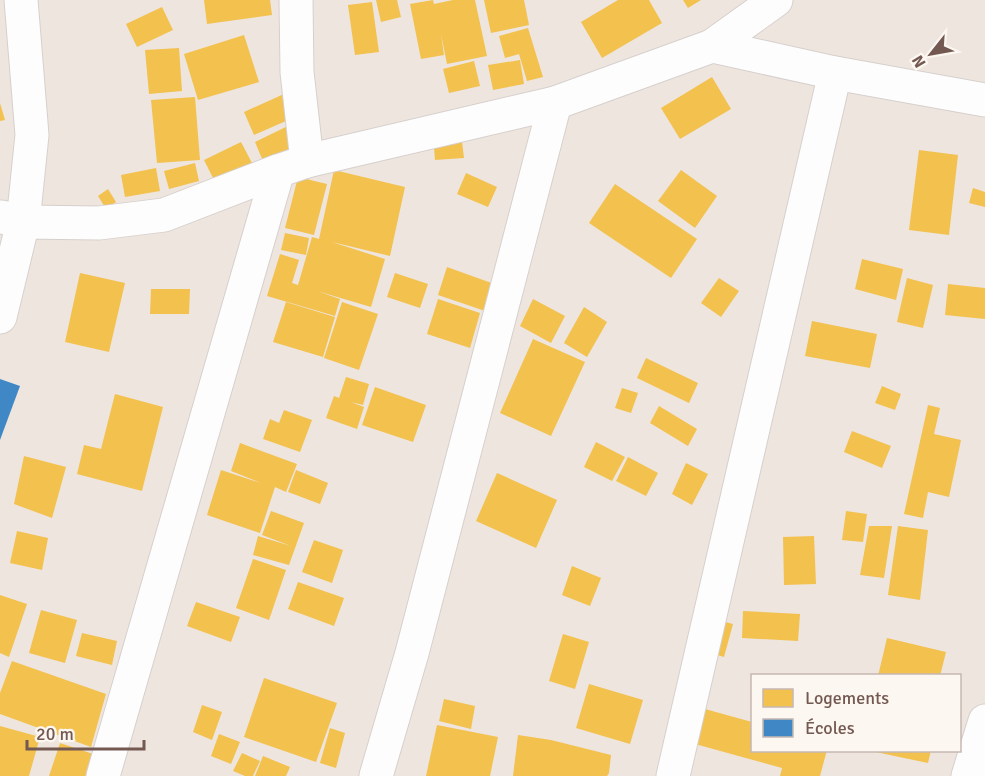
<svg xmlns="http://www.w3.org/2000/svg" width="985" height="776" viewBox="0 0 985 776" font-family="Signika,sans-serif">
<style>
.residential{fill:#eee5de;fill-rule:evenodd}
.homes{fill:#f2c14e}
.schools{fill:#3f88c5}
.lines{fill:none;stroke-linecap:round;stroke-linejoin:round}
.minor-casing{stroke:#d6d0cd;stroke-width:35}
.minor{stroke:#fefdfd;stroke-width:33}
</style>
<rect width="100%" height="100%" fill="#f6f3f0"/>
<path class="residential" d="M0 0H985V776H0ZM752 676H960V750H752Z"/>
<g class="homes">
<polygon points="204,0 270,0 272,15 207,24"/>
<polygon points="376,0 397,0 401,17 381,22"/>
<polygon points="433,0 434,4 453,0 475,0 487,56 447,64 441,34 444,55 421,59 410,4"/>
<polygon points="484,0 524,0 529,25 491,33"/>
<polygon points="618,0 649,0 662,23 602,58 581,22"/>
<polygon points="683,0 701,0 688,8"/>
<polygon points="372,2 379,52 355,55 348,5"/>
<polygon points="162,7 173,30 137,47 126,24"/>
<polygon points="528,28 543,77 527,81 519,54 505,58 499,36"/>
<polygon points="244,35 259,82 198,100 184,54"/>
<polygon points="179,48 182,91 149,94 145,50"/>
<polygon points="520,60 524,84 493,90 488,65"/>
<polygon points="474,61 480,86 449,93 443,69"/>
<polygon points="712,77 731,109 680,139 661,108"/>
<polygon points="284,94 295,117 254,135 244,112"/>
<polygon points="195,97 200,160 157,163 151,100"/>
<polygon points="0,103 5,120 0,121"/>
<polygon points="292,124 301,144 263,161 255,142"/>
<polygon points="461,133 464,158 435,160 433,135"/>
<polygon points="241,142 252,163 215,182 204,160"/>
<polygon points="919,150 958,155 949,235 909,230"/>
<polygon points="195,163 199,181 169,189 164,171"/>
<polygon points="156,168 160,191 125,197 121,175"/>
<polygon points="334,170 405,187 390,256 332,242 385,259 371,307 317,291 340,299 335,316 267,296 280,254 299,260 292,283 298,285 312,237 319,239"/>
<polygon points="681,170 717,196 695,228 658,201"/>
<polygon points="466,173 497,187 488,207 457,194"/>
<polygon points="298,177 327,184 314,235 285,228"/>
<polygon points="615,184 697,239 671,278 589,223"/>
<polygon points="973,188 985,192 985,207 969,203"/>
<polygon points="108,189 116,202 106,209 98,196"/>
<polygon points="285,233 309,238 306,255 281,250"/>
<polygon points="862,259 903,269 896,300 855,289"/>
<polygon points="447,267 497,285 488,312 438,295"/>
<polygon points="80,273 125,283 109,352 65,342"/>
<polygon points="395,273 428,284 420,308 387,297"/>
<polygon points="719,278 739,291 721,317 701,303"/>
<polygon points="907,278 933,285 923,328 897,322"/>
<polygon points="948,284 985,288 985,319 945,315"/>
<polygon points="151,289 190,289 189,314 150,314"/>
<polygon points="438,299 480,313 470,348 427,334"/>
<polygon points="533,299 565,316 551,343 520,326"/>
<polygon points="286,302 335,317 323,357 273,342"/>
<polygon points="342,302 378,314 359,370 324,358"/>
<polygon points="584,307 607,322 587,357 564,343"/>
<polygon points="812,321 877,334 870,368 805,356"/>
<polygon points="533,339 585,362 551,436 500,413"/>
<polygon points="646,358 698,383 689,403 637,378"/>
<polygon points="346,377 369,384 363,405 351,402 364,407 357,429 326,418 334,396 339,398"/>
<polygon points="882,386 901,394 895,410 875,403"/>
<polygon points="375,387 426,405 413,442 362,425"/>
<polygon points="622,388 638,393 631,413 615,408"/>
<polygon points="115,394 163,407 142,491 77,474 84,445 101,449"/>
<polygon points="928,405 940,408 934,434 961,440 949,497 928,492 923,518 904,514"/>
<polygon points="659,406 697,429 688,446 650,423"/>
<polygon points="284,410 312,420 300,452 263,439 270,419 279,423"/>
<polygon points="852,431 891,446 882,468 844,452"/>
<polygon points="596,442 625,457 612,481 584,467"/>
<polygon points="240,443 297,464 286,492 275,487 260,533 207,515 221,470 261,483 231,471"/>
<polygon points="24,456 66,467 52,518 14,504"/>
<polygon points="628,457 658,473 646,496 616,481"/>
<polygon points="686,463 708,474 692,505 672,494"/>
<polygon points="296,470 328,483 320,504 288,492"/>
<polygon points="497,473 557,500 536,548 476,521"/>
<polygon points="271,511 304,523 289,565 253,555 258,536 291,546 262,535"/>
<polygon points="846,511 867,514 863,542 842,540"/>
<polygon points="869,526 892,526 884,578 860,575"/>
<polygon points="898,526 928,530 920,600 888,595"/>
<polygon points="17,531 48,538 42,570 10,563"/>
<polygon points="814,536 816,584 784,585 783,537"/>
<polygon points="314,540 343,550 332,583 302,572"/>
<polygon points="253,559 286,570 269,620 236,608"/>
<polygon points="572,566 601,578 590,606 562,595"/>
<polygon points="298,582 344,598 334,626 288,609"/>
<polygon points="0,595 27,604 9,657 0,653"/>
<polygon points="196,602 240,617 231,642 187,626"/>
<polygon points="41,610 77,620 65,663 29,653"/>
<polygon points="743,611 800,614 798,641 742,638"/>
<polygon points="710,618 733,624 724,657 701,650"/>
<polygon points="82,633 117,641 112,665 76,656"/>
<polygon points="563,634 589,642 575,689 549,681"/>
<polygon points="887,638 946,652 940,676 878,676"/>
<polygon points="12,661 106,694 91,747 0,714 0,693"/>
<polygon points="264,678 337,703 316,762 244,737"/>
<polygon points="589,684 643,700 630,744 576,728"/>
<polygon points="444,699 475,706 471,729 439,721"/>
<polygon points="202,705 222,712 212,740 193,732"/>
<polygon points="705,709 752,722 752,750 827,750 820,776 780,776 782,768 695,744"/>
<polygon points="437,725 498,737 490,776 426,776"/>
<polygon points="0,726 40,737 29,776 0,776"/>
<polygon points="330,728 345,733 336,768 320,763"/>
<polygon points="219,734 240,742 231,764 211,756"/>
<polygon points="518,735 551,740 611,755 609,773 607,776 513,776"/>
<polygon points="60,743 93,754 86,776 49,776"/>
<polygon points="866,750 931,750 928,763"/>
<polygon points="242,753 260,761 253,776 245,776 233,771"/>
<polygon points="263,756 290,767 286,776 255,776"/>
</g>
<polygon class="schools" points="0,379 20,386 0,440"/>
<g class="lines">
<g class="minor-casing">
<g id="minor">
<polyline points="296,0 297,72 307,161"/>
<polyline points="712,46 776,0"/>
<polyline points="2,217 23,222 99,223 164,215 278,171"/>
<polyline points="0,317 23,222 32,135 21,0"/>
<polyline points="103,776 278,171 307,161 555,103 712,46 835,73 985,100"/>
<polyline points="376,776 412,653 555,103"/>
<polyline points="673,776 835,73"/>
<polyline points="968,776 985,721"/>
</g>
</g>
<use href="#minor" class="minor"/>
</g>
<rect x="751" y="674" width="210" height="78" fill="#fdf7f2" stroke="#c6b8b2" stroke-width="1.5"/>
<rect x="763" y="689" width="30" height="18" fill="#f2c14e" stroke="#c6b8b2" stroke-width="1.5"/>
<text x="805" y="704" font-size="18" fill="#735951">Logements</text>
<rect x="763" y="719" width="30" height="18" fill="#3f88c5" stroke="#c6b8b2" stroke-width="1.5"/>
<text x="805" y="734" font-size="18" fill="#735951">Écoles</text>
<g transform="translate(931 54) rotate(239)" stroke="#fdf7f2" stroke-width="4.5" paint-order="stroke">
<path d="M0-4.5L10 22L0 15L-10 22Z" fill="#735951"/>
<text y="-9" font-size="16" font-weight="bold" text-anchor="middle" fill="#735951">N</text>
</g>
<path d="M27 740v9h117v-9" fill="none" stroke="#735951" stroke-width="3"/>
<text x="36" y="740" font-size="18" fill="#735951" stroke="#fdf7f2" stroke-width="4.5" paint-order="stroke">20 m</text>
</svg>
